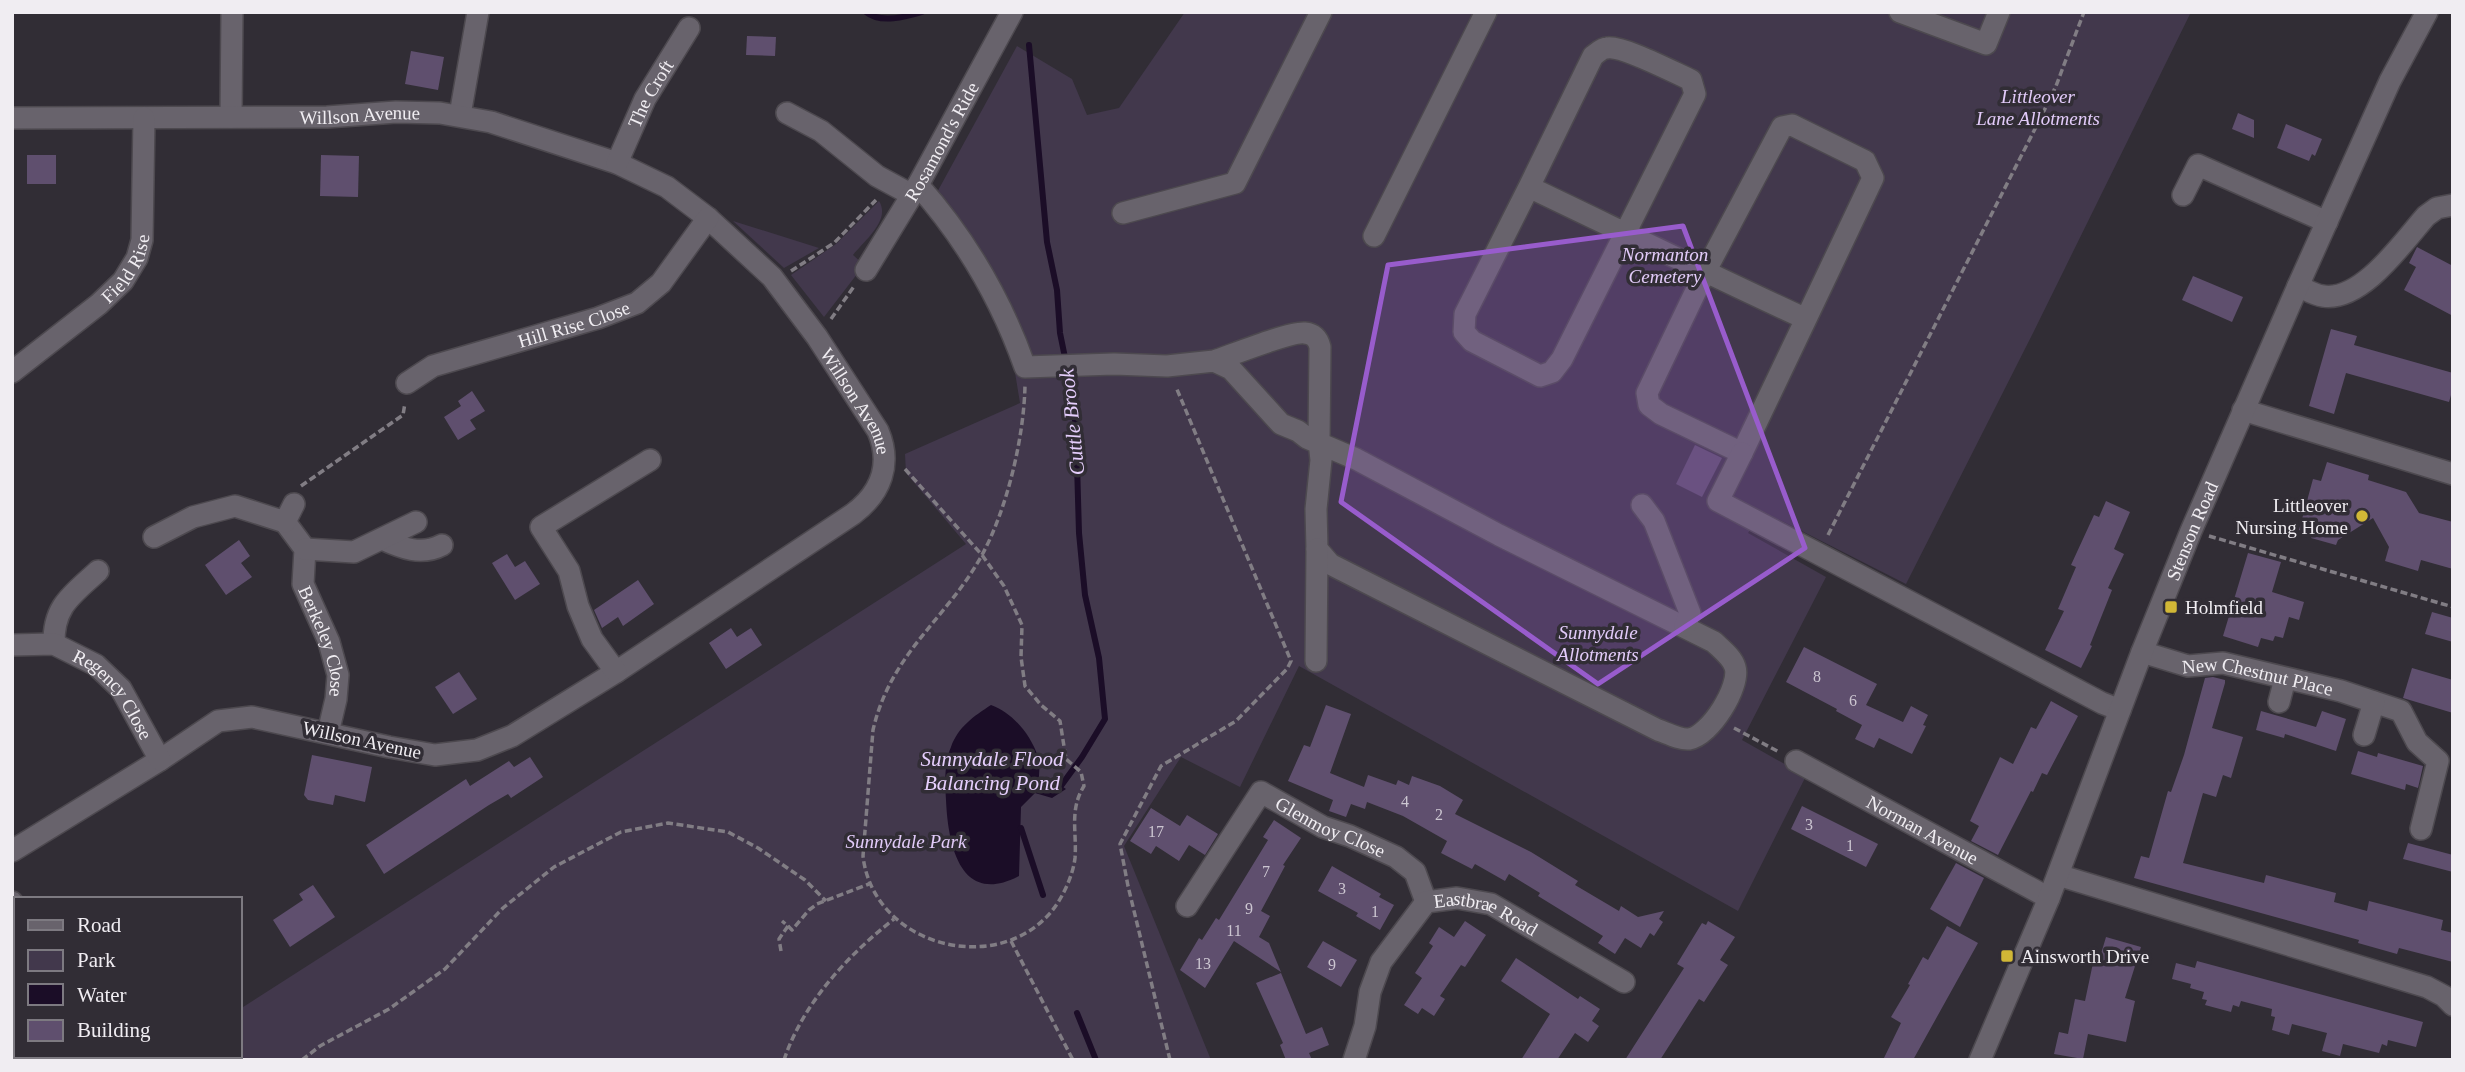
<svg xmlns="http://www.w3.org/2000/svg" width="2465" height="1072" viewBox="0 0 2465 1072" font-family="Georgia,serif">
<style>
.green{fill:#42384c}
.water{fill:#1b0d27}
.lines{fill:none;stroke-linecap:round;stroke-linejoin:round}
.stream{stroke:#1b0d27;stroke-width:6}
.building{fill:#5f4f6e}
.minor-casing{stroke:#4d494f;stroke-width:24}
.path{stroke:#817d84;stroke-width:3.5;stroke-dasharray:7 3.5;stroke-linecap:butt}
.minor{stroke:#68636c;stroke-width:21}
.marked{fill:#985ccc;fill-opacity:0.2;stroke:#985ccc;stroke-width:5;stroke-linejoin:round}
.poi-dot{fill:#d1b736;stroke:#312d35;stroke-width:2.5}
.labels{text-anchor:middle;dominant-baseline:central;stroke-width:7;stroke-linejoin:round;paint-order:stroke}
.number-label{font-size:16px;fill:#ccc6d1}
.street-label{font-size:19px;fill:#f0edf2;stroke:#312d35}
.park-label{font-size:19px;font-style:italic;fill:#e2cbf9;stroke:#312d35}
.poi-label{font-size:19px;fill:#f0edf2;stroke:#312d35;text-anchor:start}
.water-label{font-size:21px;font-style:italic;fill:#e5cefc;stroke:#312d35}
</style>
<rect width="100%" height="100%" fill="#312d35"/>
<g class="green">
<polygon points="1185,12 2191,12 2034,331 1906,584 1762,511 1748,533 1826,577 1742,740 1806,776 1738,911 1299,666 1240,787 1181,757 1124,846 1211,1060 160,1060 165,1056 240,1056 240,1009 966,544 906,473 905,454 1020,403 1009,336 929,207 1017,46 1072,79 1087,115 1119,108"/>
<path d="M879 201C891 220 865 240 853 255L864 265 824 317 791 275 836 244Z"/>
<polygon points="733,221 819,248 784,268"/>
</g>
<path class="water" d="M991 705C1013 713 1031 735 1038 757 1041 765 1038 777 1039 785L1053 792 1060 785 1066 789 1052 798 1035 793 1021 807 1019 876C960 907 948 844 946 800 945 784 944 763 951 747 958 727 974 716 991 705Z"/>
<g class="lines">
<g class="stream">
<path d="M866 12C880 24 906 17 922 12"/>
<polyline points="1029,45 1047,242 1057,290 1060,333 1071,387 1076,429 1079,533 1085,595 1099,658 1105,719 1082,757 1058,790"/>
<polyline points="1021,828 1043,895"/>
<polyline points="1077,1013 1096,1060"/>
</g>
</g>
<g class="building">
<polygon points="747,36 776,37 775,56 746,55"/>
<polygon points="411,51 444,57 438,90 405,84"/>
<polygon points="2238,113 2254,120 2254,138 2232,129"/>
<polygon points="2286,124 2322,139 2315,156 2312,154 2309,161 2277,148"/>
<rect x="27" y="155" width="29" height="29"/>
<polygon points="321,155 359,156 358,197 320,196"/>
<polygon points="2417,247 2453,266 2453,316 2404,290 2416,267 2409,263"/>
<polygon points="2193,276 2243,297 2232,322 2182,300"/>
<polygon points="2331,329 2357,336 2354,345 2453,373 2453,388 2449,402 2346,373 2334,414 2309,406"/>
<polygon points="472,391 485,411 470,420 476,429 458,440 444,417 461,406 458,401"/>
<polygon points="1695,445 1722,458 1702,497 1676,484"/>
<polygon points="2327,462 2369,475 2368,480 2406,492 2419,513 2453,522 2453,569 2421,560 2418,571 2385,561 2389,547 2373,518 2338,540 2336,545 2311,538 2312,534 2299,530 2313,479 2321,481"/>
<polygon points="2106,501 2130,512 2114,549 2124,554 2108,588 2112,590 2090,645 2092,646 2081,668 2045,650 2064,611 2058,609 2076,567 2071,565 2094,515 2099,517"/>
<polygon points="239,540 250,556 241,563 252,577 226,595 205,565"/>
<polygon points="2248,553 2281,562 2272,592 2304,602 2299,620 2289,617 2283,638 2275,636 2273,641 2261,638 2258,647 2223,636"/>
<polygon points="507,554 515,567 525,561 540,584 515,600 492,563"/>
<polygon points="638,580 654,604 623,626 618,617 602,628 594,610"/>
<polygon points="2432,612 2453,618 2453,642 2425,634"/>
<polygon points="731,628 737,637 751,628 762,645 726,669 709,643"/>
<polygon points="1804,647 1877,684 1866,705 1903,722 1911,706 1928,715 1923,725 1926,726 1912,754 1879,738 1874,748 1855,739 1862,725 1836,711 1837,709 1786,682"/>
<polygon points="2412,668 2453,680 2453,713 2403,698"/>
<polygon points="459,672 477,699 453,714 435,687"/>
<polygon points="2213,677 2225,680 2225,683 2212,728 2243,737 2231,778 2223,775 2216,797 2203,793 2183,863 2264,883 2266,875 2336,893 2334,902 2367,911 2369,901 2443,920 2441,930 2453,933 2453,962 2399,948 2397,954 2358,943 2359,940 2134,878 2141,856 2149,858 2168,791 2171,792 2184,755 2205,678"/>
<polygon points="2051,701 2078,716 2047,775 2042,773 2033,792 2031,791 1998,855 1971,841 1979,826 1970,821 2000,757 2013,764 2031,727 2036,729"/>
<polygon points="1326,705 1351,714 1330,773 1364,787 1368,775 1396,785 1398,780 1409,785 1412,776 1440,786 1463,800 1455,814 1531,852 1578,881 1575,885 1619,911 1621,906 1638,917 1664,911 1659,919 1663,922 1654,936 1650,933 1641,948 1625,938 1615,954 1598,943 1603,936 1538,896 1540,893 1509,874 1505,881 1475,864 1472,869 1441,853 1447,841 1403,816 1367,802 1365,809 1351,804 1346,817 1329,811 1333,800 1288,781 1304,745 1310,747"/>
<polygon points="2261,711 2316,727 2322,711 2346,719 2336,751 2285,734 2284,738 2256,730"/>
<polygon points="2358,751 2377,757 2378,753 2423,766 2418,788 2406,784 2405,790 2351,774"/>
<polygon points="312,755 372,767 365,802 335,795 333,805 308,800 304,795"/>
<polygon points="530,757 543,777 511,798 508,794 489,805 384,874 366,845 466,779 470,786 509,761 514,767"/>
<polygon points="1802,806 1878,844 1866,867 1791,829"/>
<polygon points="1151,808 1180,826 1187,815 1218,834 1205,855 1189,845 1179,861 1156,846 1151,854 1130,841"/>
<polygon points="1274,820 1301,838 1283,865 1285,866 1261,911 1270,916 1259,937 1269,943 1281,972 1234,941 1205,988 1180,970 1199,938 1202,940 1216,918 1219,920 1268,840 1263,837"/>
<polygon points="2408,843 2453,855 2453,872 2403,859"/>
<polygon points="1956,863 1984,878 1960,927 1930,909"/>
<polygon points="1332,866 1381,894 1379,897 1394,905 1380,930 1356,916 1358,913 1318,891"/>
<polygon points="313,885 335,917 290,947 273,920 303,900 299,894"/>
<polygon points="1465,921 1486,935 1465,967 1461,965 1440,996 1445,999 1434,1016 1422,1008 1418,1014 1404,1005 1422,978 1415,973 1433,946 1429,943 1439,927 1454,937"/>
<polygon points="1708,921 1735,937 1720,960 1728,965 1704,1002 1699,999 1660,1060 1625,1060 1684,968 1677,964 1702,923 1706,925"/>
<polygon points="1947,926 1978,943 1913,1060 1883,1060 1901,1023 1891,1017 1910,985 1908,984 1923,957 1928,960"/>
<polygon points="2106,937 2141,947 2125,998 2135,1001 2126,1042 2088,1034 2083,1059 2054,1054 2059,1032 2068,1034 2075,999 2085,1001 2093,963 2098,964"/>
<polygon points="1323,941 1357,960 1341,987 1307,967"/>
<polygon points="1516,958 1578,999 1580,996 1600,1009 1592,1021 1599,1026 1588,1042 1575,1033 1557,1060 1521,1060 1550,1014 1501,981"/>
<polygon points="2197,961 2423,1022 2416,1047 2388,1040 2387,1046 2382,1044 2379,1053 2343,1044 2340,1056 2322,1051 2327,1033 2292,1024 2289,1035 2272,1030 2275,1017 2271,1016 2272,1009 2241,1001 2239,1007 2233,1005 2231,1012 2205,1005 2207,1000 2202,999 2204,992 2190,988 2191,984 2172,979 2176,963 2195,968"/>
<polygon points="1281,973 1306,1034 1322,1027 1329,1045 1309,1053 1312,1060 1286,1060 1280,1045 1283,1043 1256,983"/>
</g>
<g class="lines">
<g class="minor-casing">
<g id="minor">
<polyline points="1900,12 1986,44 1999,12"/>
<polyline points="787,113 821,131 877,176 912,195"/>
<polyline points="460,115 478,12"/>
<polyline points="231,117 232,12"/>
<path id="s1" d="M12 118 327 117 396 112 440 113 491 122 617 163 667 187 708 218 772 277 817 337 878 431C892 464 881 493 853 514L616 672 512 736 477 750 435 755 389 747 252 717 218 721 160 760 12 851"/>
<path id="s2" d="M617 163 645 99 689 28"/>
<path d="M918 185C966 239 1001 299 1025 367L1114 364 1167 366 1214 361 1231 369 1281 424 1298 431 1307 438 1356 459 1499 535 1714 642C1721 649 1732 657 1735 667 1741 686 1710 736 1689 739 1680 740 1667 733 1658 730L1330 564 1317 549 1316 509 1321 460 1319 442 1320 347C1318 339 1314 334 1305 333 1291 331 1232 355 1214 361"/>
<path d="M1529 187 1593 56C1597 53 1602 48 1607 48 1622 45 1675 73 1691 80L1695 94 1562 359 1552 372 1540 376 1472 341 1464 332 1465 314 1529 187C1621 231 1713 276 1806 319L1873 178 1865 161 1792 125 1782 127 1705 272 1647 393 1649 405 1661 414 1742 453 1806 319"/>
<polyline points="2183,195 2198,165 2327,222"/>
<polyline points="1123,213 1235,183 1321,12"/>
<polyline points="1374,236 1486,12"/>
<path id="s3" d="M866 270 918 185 1012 12"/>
<path d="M2298 286C2305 289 2314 295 2323 296 2362 302 2403 242 2426 216L2437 208 2453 205"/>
<path id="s4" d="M12 372 99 304 123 281 137 258 142 240 144 118"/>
<path id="s5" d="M407 383 433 366 598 318 637 303 661 283 708 218"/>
<polyline points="2243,410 2453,474"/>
<polyline points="1742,453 1718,501 2102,703 2120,710"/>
<polyline points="1642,505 1654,521 1690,613 1685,626"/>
<path id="s6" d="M285 522 305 549 303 584 329 642 338 675 336 699 328 733"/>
<polyline points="154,537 193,517 235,506 285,522 294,504"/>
<path d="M382 539C402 548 421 556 442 545"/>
<polyline points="305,549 354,552 416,522"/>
<path d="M54 644C53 606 72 595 98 571"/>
<path id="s7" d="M12 645 54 644 96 665 121 689 160 760"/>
<path id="s8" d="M2142 652 2188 666 2223 663 2341 691 2401 711 2417 742 2438 761 2421 829"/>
<polyline points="1316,661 1317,549"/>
<polyline points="616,672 592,639 578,606 569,571 541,527 650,460"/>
<polyline points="2279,702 2285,679"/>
<polyline points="2364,735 2374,702"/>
<path id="s9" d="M1796 761 2049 898"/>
<polyline points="2058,875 2427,987 2444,996 2453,1005"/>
<polyline points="12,902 16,908"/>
<path id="s10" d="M1187 906 1261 792 1323 827 1350 836 1396 857 1415 872 1426 902"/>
<path id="s11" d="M1354 1060 1365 1026 1370 992 1381 962 1426 902 1457 898 1491 904 1624 982"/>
<path id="s12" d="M1980 1060 2049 898 2142 652 2191 531 2298 286 2390 81 2427 12"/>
</g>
</g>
<g class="path">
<polyline points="791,271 834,243 876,200"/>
<polyline points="831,319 855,285"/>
<path d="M905 469 982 555 1004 586 1022 625 1021 657 1025 686 1041 705 1060 721 1066 759 1081 772 1084 786C1069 810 1077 832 1075 858 1073 876 1062 899 1051 912 995 978 873 945 863 856L873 730C891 652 947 619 982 555 1007 509 1024 438 1025 385"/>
<polyline points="301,486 403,415 405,403"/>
<polyline points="1828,535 2039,121 2056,86 2084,12"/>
<polyline points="2209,536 2453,607"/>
<polyline points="1734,728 1779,752"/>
<polyline points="788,926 792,930 809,910 817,904 869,884"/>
<polyline points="1011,941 1073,1060"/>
<polyline points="781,951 779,939 788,926 782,921"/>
<polyline points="302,1060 320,1046 389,1009 445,969 503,908 554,867 621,832 668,823 728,832 758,848 805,880 826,901"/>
<path d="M784 1060C803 1003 848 955 894 919"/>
<polyline points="1170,1060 1128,886 1120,844 1161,766 1236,721 1287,669 1291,661 1176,387"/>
</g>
<use href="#minor" class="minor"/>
</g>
<path class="marked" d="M1683 226 1805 548 1598 684 1341 502 1388 265Z"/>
<g class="poi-dot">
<circle cx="2362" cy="516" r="7"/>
<rect x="2164" y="600" width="14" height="14" rx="3.5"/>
<rect x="2000" y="949" width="14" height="14" rx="3.5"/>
</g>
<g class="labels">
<g class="number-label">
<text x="1817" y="676">8</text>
<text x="1853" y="700">6</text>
<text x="1405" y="801">4</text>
<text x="1439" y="814">2</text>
<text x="1809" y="824">3</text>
<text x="1156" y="831">17</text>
<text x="1850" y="845">1</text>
<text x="1266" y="871">7</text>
<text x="1342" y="888">3</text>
<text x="1249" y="908">9</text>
<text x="1375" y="911">1</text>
<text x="1234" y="930">11</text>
<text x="1203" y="963">13</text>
<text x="1332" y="964">9</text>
</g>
<g class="street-label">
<text stroke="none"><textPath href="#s2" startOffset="77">The Croft</textPath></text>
<text stroke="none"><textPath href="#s1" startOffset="348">Willson Avenue</textPath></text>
<text stroke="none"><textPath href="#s3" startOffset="149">Rosamond's Ride</textPath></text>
<text stroke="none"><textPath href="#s4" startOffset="156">Field Rise</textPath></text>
<text stroke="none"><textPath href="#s5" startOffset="178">Hill Rise Close</textPath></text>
<text stroke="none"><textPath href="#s1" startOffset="957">Willson Avenue</textPath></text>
<text stroke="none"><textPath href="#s12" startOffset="570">Stenson Road</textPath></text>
<text stroke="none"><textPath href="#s6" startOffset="130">Berkeley Close</textPath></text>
<text stroke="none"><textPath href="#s8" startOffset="119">New Chestnut Place</textPath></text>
<text stroke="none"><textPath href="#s7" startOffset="122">Regency Close</textPath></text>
<text transform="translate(362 740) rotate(12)">Willson Avenue</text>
<text stroke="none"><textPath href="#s10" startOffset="214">Glenmoy Close</textPath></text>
<text stroke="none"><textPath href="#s9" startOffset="144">Norman Avenue</textPath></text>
<text stroke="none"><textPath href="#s11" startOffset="240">Eastbrae Road</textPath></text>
</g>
<g class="park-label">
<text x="2038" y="96">Littleover<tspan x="2038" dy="22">Lane Allotments</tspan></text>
<text x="1665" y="254">Normanton<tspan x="1665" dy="22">Cemetery</tspan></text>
<text x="1598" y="632">Sunnydale<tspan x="1598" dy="22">Allotments</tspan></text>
<text x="906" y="841">Sunnydale Park</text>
</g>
<g class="poi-label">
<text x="2348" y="505" text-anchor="end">Littleover<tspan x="2348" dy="22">Nursing Home</tspan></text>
<text x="2185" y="607">Holmfield</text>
<text x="2021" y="956">Ainsworth Drive</text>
</g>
<g class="water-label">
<text transform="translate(1072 422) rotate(-96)">Cuttle Brook</text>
<text x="992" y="759">Sunnydale Flood<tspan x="992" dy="24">Balancing Pond</tspan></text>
</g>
</g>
<rect width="2465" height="1072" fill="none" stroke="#f0edf2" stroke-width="28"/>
<rect x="14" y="897" width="228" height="161" fill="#312d35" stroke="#7d7a81" stroke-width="2"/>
<rect x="28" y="920" width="35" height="10" fill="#68636c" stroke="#7d7a81" stroke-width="2"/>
<text x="77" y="932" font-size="21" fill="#f0edf2">Road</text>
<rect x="28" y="950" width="35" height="21" fill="#42384c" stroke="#7d7a81" stroke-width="2"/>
<text x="77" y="967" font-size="21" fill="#f0edf2">Park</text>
<rect x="28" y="984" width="35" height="21" fill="#1b0d27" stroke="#7d7a81" stroke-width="2"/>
<text x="77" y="1002" font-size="21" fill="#f0edf2">Water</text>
<rect x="28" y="1020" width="35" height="21" fill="#5f4f6e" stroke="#7d7a81" stroke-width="2"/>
<text x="77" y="1037" font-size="21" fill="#f0edf2">Building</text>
</svg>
